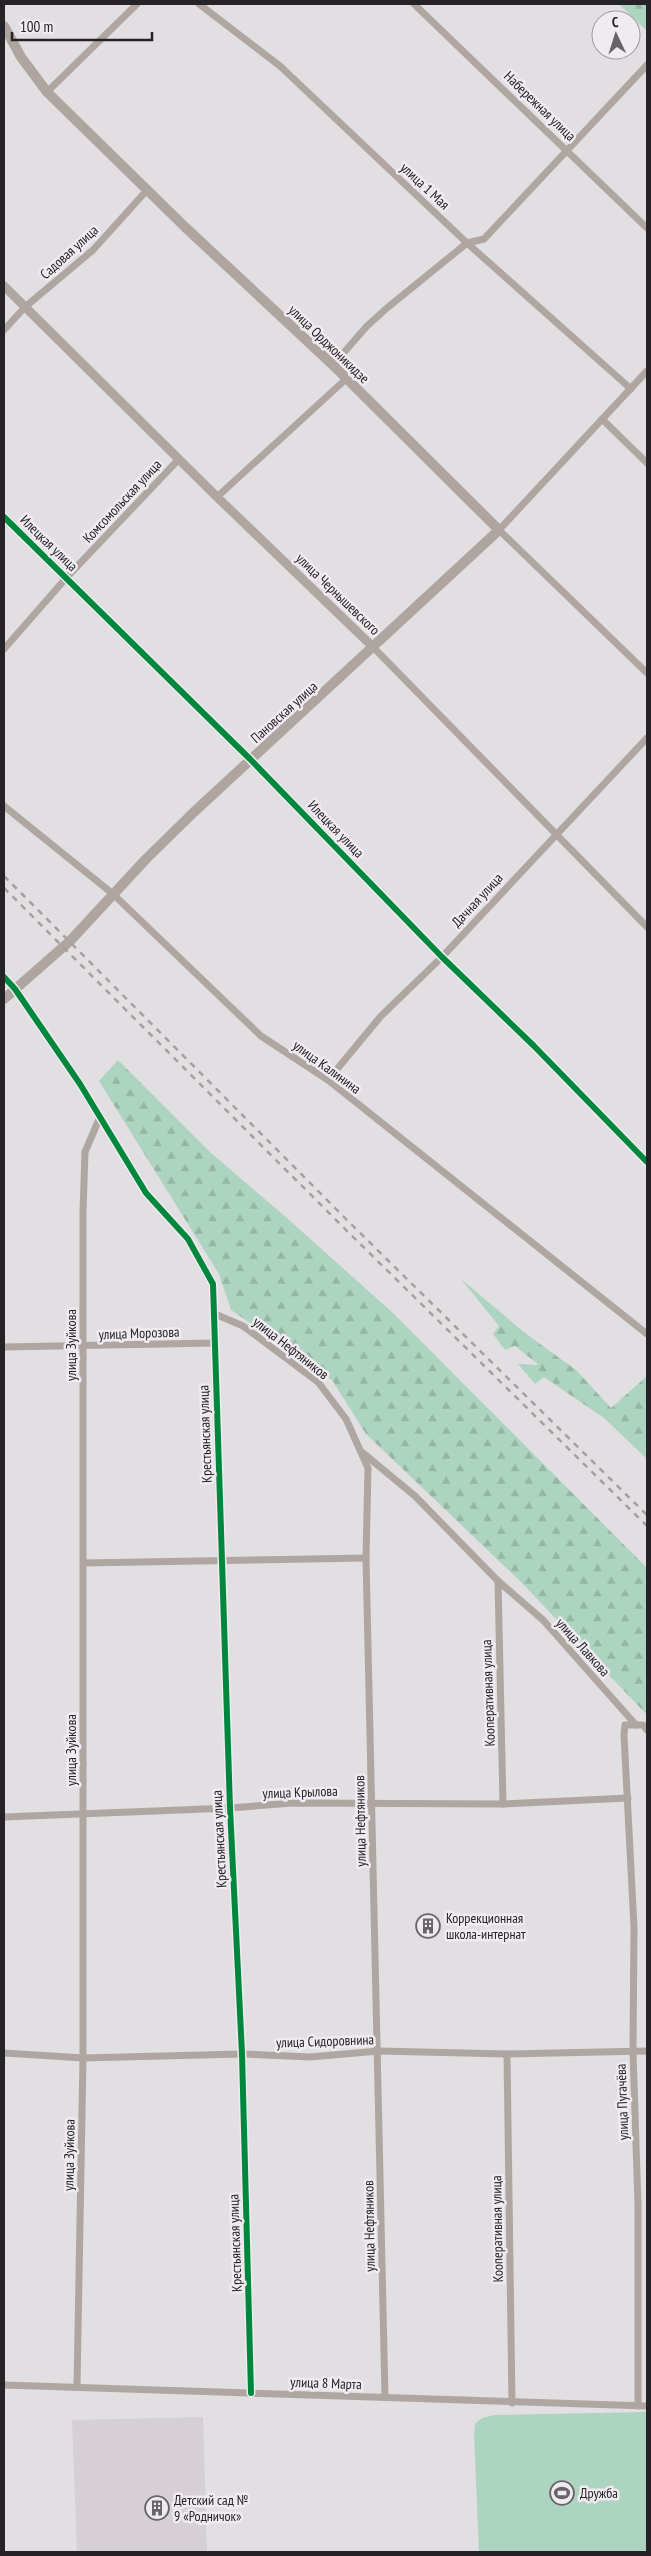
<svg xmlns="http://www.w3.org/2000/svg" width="651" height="2556" viewBox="0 0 651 2556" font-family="'PT Sans Narrow',sans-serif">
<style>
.built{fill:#d6d0d6}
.forest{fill:url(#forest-firs)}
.park{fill:#add4c0}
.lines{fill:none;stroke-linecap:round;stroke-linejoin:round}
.minor{stroke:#afa6a2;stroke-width:7}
.tertiary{stroke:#afa6a2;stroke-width:9}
.secondary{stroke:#afa5a0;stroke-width:10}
.rail{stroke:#a5a0a0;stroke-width:2.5;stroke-dasharray:6 6;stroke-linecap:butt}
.cycleway-casing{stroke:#efebf0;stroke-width:9}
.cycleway{stroke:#00873e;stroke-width:6}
.labels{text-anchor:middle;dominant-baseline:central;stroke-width:5;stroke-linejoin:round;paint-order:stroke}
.street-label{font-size:14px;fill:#252325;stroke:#efebf0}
.poi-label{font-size:14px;fill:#252325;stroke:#efebf0;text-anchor:start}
</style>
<defs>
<pattern id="forest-firs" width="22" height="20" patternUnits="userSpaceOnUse" patternTransform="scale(1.25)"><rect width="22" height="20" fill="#add4c0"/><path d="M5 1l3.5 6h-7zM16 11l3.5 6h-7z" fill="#95b6a5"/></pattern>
</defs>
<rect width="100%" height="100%" fill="#e1dfe1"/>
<polygon class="built" points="203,2417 207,2552 77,2552 72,2420"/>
<g class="forest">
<polygon points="619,4 647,4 647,31"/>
<polygon points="118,1060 211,1153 288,1219 394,1314 647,1568 647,1715 521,1582 366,1434 332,1380 231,1310 219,1274 99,1081"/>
<polygon points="461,1279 525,1333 576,1370 611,1408 647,1376 647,1459 604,1418 544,1377 535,1384 518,1364 539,1365 515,1346 505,1350 493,1334 499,1326"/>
</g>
<polygon class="park" points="647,2412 647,2552 479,2552 474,2434 475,2424 482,2418 494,2415"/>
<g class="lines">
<g class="minor">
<polyline points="199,4 280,66 467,243 631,389"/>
<polyline points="414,4 647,228"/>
<polyline points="47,92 137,4"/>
<polyline points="4,330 25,307 93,250 148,189"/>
<polyline points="333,365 367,326 387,308 467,243 484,239 647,65"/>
<polyline points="647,371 499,530 647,673"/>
<polyline points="602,419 647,463"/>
<polyline points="217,497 346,379"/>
<polyline points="4,517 250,759 442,957 534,1046 647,1162"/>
<polyline points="373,647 647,927"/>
<polyline points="4,649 67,577 179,459"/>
<polyline points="4,806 113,894 261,1036 328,1080 647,1334"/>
<polyline points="4,977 15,989 80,1084 146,1193 188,1239 213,1284 230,1808 242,2054 251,2393"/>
<polyline points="328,1080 381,1016 442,957 647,738"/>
<polyline points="215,1314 243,1326 318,1382 346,1419 368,1468 366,1558 385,2397"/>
<polyline points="4,1347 215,1343"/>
<polyline points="363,1453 415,1496 498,1581 543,1620 636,1725 643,1725 647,1730"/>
<polyline points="84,1563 366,1558"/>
<polyline points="498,1581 503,1804"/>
<polyline points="636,1725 625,1725 624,1735 634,1927 633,2051 638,2205 638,2406"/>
<polyline points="4,1817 230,1808 292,1803 503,1804 628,1798"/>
<polyline points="4,2053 83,2058 242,2054 310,2057 379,2051 507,2054 647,2051"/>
<polyline points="507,2054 512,2403"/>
<polyline points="4,2385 647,2406"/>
<polyline points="77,2386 83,2058 83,1212 85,1152 100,1117"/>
</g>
<polyline class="tertiary" points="4,286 217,497 373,647"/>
<polyline class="secondary" points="4,26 21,57 47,92 185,227 333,365 499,530 194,812 146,859 70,941 4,999"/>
<g class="rail">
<polyline points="4,876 349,1222 647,1515"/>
<polyline points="4,888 343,1227 647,1526"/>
</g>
<g class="cycleway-casing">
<g id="cycleway">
<polyline points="4,517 250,759 442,957 534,1046 647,1162"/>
<polyline points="4,977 15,989 80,1084 146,1193 188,1239 213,1284 230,1808 242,2054 251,2393"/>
</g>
</g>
<use href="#cycleway" class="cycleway"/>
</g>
<defs>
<g id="building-ring" transform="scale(1.25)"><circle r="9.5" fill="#efebf0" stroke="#676567" stroke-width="1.5"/><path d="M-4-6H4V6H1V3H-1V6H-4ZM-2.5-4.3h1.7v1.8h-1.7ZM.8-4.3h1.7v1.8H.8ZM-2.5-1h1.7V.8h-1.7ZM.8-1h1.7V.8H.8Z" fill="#676567"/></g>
<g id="stadium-ring" transform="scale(1.25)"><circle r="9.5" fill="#efebf0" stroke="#676567" stroke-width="1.5"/><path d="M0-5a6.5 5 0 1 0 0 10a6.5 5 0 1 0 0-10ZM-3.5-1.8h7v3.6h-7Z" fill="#676567"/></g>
</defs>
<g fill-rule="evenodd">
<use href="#building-ring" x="428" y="1926"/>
<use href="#stadium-ring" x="562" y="2493"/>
<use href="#building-ring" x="157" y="2508"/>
</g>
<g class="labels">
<g class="street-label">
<text transform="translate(540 106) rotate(44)">Набережная улица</text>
<text transform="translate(425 186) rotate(43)">улица 1 Мая</text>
<text transform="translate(69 252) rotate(-42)">Садовая улица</text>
<text transform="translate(329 344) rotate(44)">улица Орджоникидзе</text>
<text transform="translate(122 501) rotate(-47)">Комсомольская улица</text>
<text transform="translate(49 543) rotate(44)">Илецкая улица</text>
<text transform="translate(338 594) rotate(44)">улица Чернышевского</text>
<text transform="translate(284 712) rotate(-42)">Пановская улица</text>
<text transform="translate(336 829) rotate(46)">Илецкая улица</text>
<text transform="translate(477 900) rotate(-47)">Дачная улица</text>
<text transform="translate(327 1067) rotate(36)">улица Калинина</text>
<text transform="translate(139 1333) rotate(-2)">улица Морозова</text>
<text transform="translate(71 1345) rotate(-90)">улица Зуйкова</text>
<text transform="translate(291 1348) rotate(38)">улица Нефтяников</text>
<text transform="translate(205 1434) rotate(-92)">Крестьянская улица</text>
<text transform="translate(583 1647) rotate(48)">улица Лавкова</text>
<text transform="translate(488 1693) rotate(-92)">Кооперативная улица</text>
<text transform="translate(71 1750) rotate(-90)">улица Зуйкова</text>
<text transform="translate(300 1792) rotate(-2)">улица Крылова</text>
<text transform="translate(360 1821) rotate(-91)">улица Нефтяников</text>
<text transform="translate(219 1839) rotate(-93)">Крестьянская улица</text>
<text transform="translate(325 2041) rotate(-2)">улица Сидоровнина</text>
<text transform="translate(622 2102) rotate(-92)">улица Пугачёва</text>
<text transform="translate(69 2155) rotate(-89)">улица Зуйкова</text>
<text transform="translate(369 2226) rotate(-91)">улица Нефтяников</text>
<text transform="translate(497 2229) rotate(-91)">Кооперативная улица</text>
<text transform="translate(235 2243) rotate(-92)">Крестьянская улица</text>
<text transform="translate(326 2383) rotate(2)">улица 8 Марта</text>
</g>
<g class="poi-label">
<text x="446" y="1918">Коррекционная<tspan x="446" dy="16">школа-интернат</tspan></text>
<text x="580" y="2493">Дружба</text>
<text x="174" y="2500">Детский сад №<tspan x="174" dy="16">9 «Родничок»</tspan></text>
</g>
</g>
<rect width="651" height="2556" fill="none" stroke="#252325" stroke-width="10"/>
<g transform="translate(616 35) rotate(356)"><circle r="24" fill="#efebf0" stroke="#9e9b9f"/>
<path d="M0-4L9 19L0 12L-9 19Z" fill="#676567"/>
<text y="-8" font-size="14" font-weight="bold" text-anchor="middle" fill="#252325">С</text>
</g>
<path d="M12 32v8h140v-8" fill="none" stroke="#252325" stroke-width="2.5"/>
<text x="20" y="32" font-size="15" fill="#252325" stroke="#efebf0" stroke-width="4" paint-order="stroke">100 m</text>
</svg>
